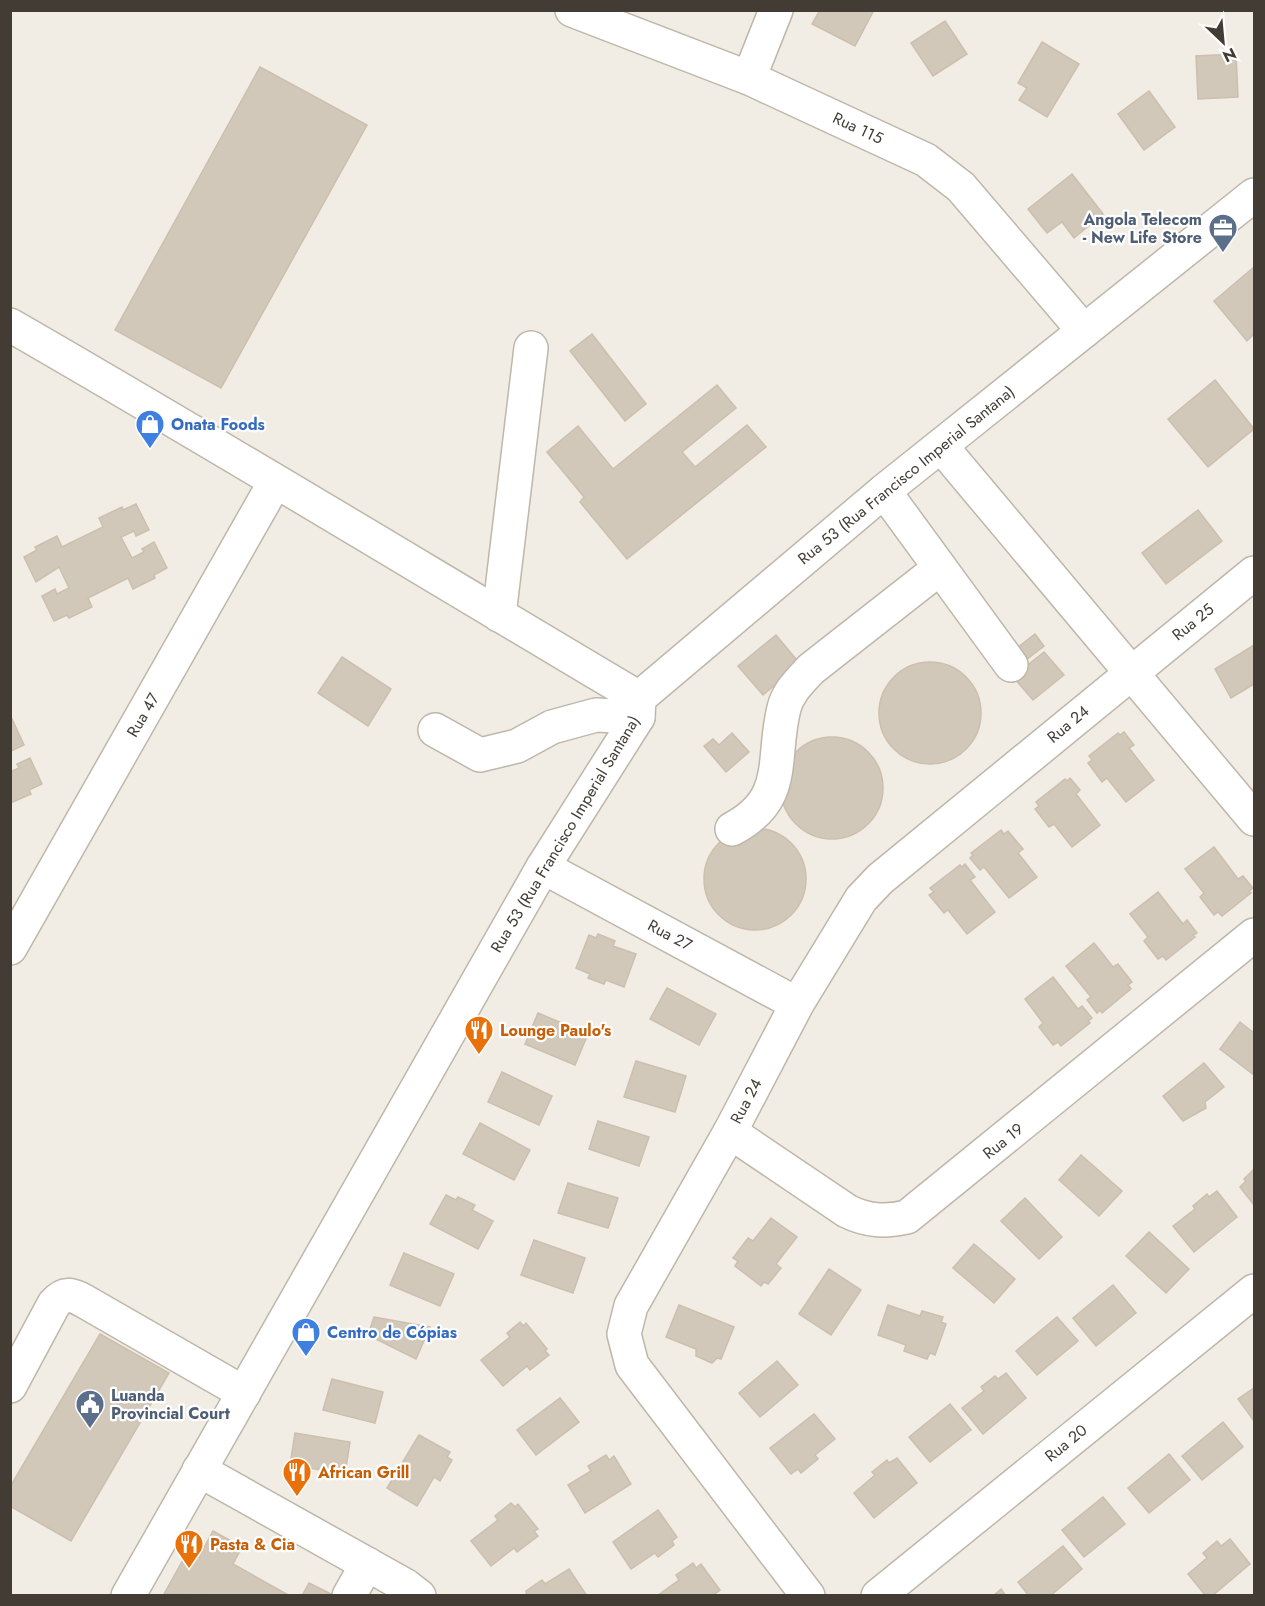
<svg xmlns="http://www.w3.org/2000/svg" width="1265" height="1606" viewBox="0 0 1265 1606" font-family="Jost,sans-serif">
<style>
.building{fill:#d2c8ba;stroke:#ccbfad;stroke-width:1.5}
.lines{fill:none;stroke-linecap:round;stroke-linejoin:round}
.minor-casing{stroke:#beb7aa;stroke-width:36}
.minor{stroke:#fff;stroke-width:33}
.labels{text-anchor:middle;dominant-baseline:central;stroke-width:4.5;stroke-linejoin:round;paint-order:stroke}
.street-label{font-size:16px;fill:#423c34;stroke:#fff}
.service-label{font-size:16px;font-weight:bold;fill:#4e5e75;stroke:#fff;text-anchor:end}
.shop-label{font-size:16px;font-weight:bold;fill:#366cbe;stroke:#fff;text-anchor:start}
.food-label{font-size:16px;font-weight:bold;fill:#c56008;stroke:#fff;text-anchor:start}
</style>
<rect width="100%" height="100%" fill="#f1ece4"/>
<g class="building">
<polygon points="820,10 874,10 855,46 812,24"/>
<polygon points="945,21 967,54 933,76 911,43"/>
<polygon points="1042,42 1079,64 1047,117 1019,100 1027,88 1018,83"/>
<polygon points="1236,54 1238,97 1198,99 1196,56"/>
<polygon points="260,67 367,125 221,388 115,330"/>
<polygon points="1149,91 1175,127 1144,150 1118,114"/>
<polygon points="1072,174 1103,214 1074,238 1062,222 1047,233 1028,209"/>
<polygon points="1254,267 1254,334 1247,341 1214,301"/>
<polygon points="592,334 646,404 625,421 570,351"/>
<polygon points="1215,380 1254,429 1208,467 1168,419"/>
<polygon points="717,385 736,408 682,452 695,467 747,425 766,447 627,559 580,502 584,497 547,452 578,426 613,469"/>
<polygon points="136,504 149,530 136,536 134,531 121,537 132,558 144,552 142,549 154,542 167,568 154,575 155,578 133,589 128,578 88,598 92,607 69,618 67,615 54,621 42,596 55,589 57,594 69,588 59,567 36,582 24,557 37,550 35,547 57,536 62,547 103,527 99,518 122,507 123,510"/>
<polygon points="1198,510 1222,541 1166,584 1142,553"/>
<polygon points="1035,634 1044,646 1026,660 1017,648"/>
<polygon points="776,635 800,664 763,695 738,666"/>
<polygon points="1254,645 1254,684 1231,698 1215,669"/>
<polygon points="1044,652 1064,675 1033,700 1013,677"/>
<polygon points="342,657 391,689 368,726 318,693"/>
<circle cx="930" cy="713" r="51"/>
<polygon points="12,719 24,745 11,751 10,720"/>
<polygon points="1124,732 1134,745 1129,748 1154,780 1126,802 1107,778 1102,782 1088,763 1092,760 1089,756 1118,733 1120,735"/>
<polygon points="732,733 749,752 726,772 704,746 713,739 719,745"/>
<circle cx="832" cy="788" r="51"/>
<polygon points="30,758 42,784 29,790 31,794 10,803 10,772 19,768 17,764"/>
<polygon points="1070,778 1080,790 1076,794 1100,825 1072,847 1054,824 1049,827 1035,809 1039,806 1036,802 1065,779 1067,781"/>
<circle cx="755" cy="879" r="51"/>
<polygon points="1001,830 1004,834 1008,831 1023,849 1018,853 1037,877 1009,898 984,867 980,870 970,858 973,855 971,853"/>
<polygon points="1214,847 1238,879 1243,876 1253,888 1249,891 1251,893 1222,916 1218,912 1214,915 1200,897 1204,893 1185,869"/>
<polygon points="965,864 975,877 970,880 995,912 967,934 948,910 944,913 929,895 934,892 930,888 960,865 962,867"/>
<polygon points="1158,892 1183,924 1187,920 1197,933 1193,935 1195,937 1166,960 1163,956 1158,959 1144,941 1148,937 1130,914"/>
<polygon points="598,934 615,941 613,946 636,954 624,987 606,980 604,984 588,978 590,974 576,968 589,935 596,938"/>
<polygon points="1094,943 1113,967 1118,964 1132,982 1128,985 1131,989 1102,1013 1100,1010 1097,1013 1087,1000 1091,997 1066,966"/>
<polygon points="1053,977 1078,1009 1082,1006 1092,1018 1088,1021 1090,1023 1061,1046 1058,1042 1053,1045 1039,1027 1043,1023 1025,999"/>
<polygon points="667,988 716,1014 699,1045 650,1019"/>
<polygon points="538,1013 588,1034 575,1065 525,1044"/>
<polygon points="1240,1022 1254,1033 1254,1075 1220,1049"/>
<polygon points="636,1061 686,1076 675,1112 624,1097"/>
<polygon points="1204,1063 1224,1087 1205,1102 1206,1108 1183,1121 1163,1096"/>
<polygon points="502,1072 552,1096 539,1125 488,1102"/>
<polygon points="598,1121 649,1137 639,1166 589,1149"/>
<polygon points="480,1123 530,1150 514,1180 463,1154"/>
<polygon points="1081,1155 1122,1191 1099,1216 1059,1180"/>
<polygon points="1254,1169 1254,1205 1240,1187 1246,1181 1244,1179"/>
<polygon points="568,1183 618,1198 608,1228 558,1213"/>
<polygon points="1217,1191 1237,1217 1194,1252 1173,1226 1195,1209 1193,1206 1207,1194 1209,1197"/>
<polygon points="446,1195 456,1200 458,1197 475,1205 472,1210 493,1221 478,1249 430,1224"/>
<polygon points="1025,1198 1062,1237 1039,1259 1001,1221"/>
<polygon points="771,1218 797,1237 776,1264 781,1268 768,1284 764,1282 761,1286 735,1266 738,1261 733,1258 748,1238 753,1241"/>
<polygon points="1149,1232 1189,1269 1166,1293 1126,1256"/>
<polygon points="534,1240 585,1258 573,1293 521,1275"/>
<polygon points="974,1244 1015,1279 994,1303 953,1268"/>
<polygon points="404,1253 454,1274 440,1306 390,1285"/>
<polygon points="829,1269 861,1290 831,1335 799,1314"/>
<polygon points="1113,1285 1136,1313 1096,1346 1073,1318"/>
<polygon points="679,1305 734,1327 721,1359 717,1358 712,1363 696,1356 696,1349 666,1337"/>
<polygon points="888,1305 920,1316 922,1311 943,1317 941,1322 946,1324 935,1355 930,1353 927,1359 904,1351 906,1345 878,1335"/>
<polygon points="374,1317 430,1327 416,1359 368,1335"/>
<polygon points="1057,1317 1078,1341 1037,1375 1016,1351"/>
<polygon points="520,1322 523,1326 526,1323 547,1349 545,1351 549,1355 530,1370 527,1366 503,1386 481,1360 510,1337 507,1333"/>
<polygon points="100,1334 169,1373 71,1541 10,1506 10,1487"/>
<polygon points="777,1361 798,1385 760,1417 739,1393"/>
<polygon points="1006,1373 1026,1398 983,1434 962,1408 984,1391 981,1387 995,1376 998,1379"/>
<polygon points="332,1379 383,1392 375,1423 323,1410"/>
<polygon points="1254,1388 1254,1421 1238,1399"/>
<polygon points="560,1398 579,1422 536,1455 517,1430"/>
<polygon points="950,1404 971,1430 930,1462 909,1437"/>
<polygon points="814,1414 835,1439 815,1455 818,1459 801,1473 798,1469 791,1474 770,1448"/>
<polygon points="1223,1422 1243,1447 1202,1480 1182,1456"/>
<polygon points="295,1433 350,1442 345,1474 290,1465"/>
<polygon points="419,1435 450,1452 447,1457 452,1460 440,1481 434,1477 417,1506 387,1488"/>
<polygon points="1169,1454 1190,1480 1149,1513 1128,1488"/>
<polygon points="606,1455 609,1460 614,1456 631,1484 585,1513 568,1485 591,1471 588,1466"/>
<polygon points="897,1458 917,1483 874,1518 854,1493 875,1475 872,1472 887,1460 889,1463"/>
<polygon points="1103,1497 1125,1524 1084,1557 1062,1530"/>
<polygon points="511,1503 515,1507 518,1504 538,1529 534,1531 538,1536 517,1552 514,1548 491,1566 471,1541 498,1520 495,1516"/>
<polygon points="658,1510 677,1537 672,1541 674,1545 658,1557 655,1553 631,1569 613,1542"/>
<polygon points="213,1531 242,1547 233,1564 290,1596 164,1594 188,1551 199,1557"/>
<polygon points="1230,1539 1250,1564 1212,1596 1206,1596 1188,1574 1207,1558 1203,1553 1217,1541 1221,1546"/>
<polygon points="1063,1546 1082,1569 1050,1596 1029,1596 1018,1582"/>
<polygon points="693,1563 696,1568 701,1564 720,1590 712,1596 657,1596 679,1580 676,1575"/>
<polygon points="569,1569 587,1596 527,1596 526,1591 542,1580 545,1584"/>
<polygon points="309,1583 333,1595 302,1596"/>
<polygon points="1001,1589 1006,1596 993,1596"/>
</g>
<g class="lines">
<g class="minor-casing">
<g id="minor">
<polyline points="572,10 749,78 926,160 961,187 1084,331"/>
<polyline points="749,78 776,10"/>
<path d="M10 325C222 447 430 574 639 698"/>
<polyline points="941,446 1254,819"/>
<polyline points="884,491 1011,665"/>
<polyline points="499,615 531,348"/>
<polyline points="435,730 480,755 517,746 552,727 596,715 638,717"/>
<path d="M732 829C789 799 771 760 784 708 788 692 800 681 811 669L940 568"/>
<polyline points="543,867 797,1004"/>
<polyline points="10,948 275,482"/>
<path d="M730 1132 847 1211C867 1221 885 1222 907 1217L1254 935"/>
<path d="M10 1386 54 1304C64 1292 71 1294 84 1301L244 1393"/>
<polyline points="199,1470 406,1586 419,1596"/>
<polyline points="128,1596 543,867 638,717 639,698 884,491 1254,195"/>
<polyline points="349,1596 367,1564"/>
<polyline points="808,1596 632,1365 624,1334 631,1306 730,1132 797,1004 861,899 880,879 1254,573"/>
<polyline points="878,1596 1254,1291"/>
</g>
</g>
<use href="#minor" class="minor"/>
</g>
<defs>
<g id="office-pin" transform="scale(1.5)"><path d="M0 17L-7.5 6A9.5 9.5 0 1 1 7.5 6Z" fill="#5c6f8a" stroke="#fff"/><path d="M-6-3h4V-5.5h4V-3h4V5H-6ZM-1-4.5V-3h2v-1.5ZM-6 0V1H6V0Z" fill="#fff"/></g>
<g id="shop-pin" transform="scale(1.5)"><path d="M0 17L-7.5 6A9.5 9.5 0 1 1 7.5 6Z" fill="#3f7fe0" stroke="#fff"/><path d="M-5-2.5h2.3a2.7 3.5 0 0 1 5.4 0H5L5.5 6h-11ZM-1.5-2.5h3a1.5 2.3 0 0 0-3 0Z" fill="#fff"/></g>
<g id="restaurant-pin" transform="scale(1.5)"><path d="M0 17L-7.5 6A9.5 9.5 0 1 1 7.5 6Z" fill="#e8710a" stroke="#fff"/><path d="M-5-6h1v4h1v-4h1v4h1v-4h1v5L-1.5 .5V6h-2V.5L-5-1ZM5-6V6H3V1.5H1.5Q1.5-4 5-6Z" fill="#fff"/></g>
<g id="civic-pin" transform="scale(1.5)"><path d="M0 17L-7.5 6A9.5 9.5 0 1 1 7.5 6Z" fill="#5c6f8a" stroke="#fff"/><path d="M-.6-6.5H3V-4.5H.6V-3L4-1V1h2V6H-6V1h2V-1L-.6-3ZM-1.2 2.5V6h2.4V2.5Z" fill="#fff"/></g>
</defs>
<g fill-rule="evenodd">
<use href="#office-pin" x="1223" y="228"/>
<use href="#shop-pin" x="150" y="424"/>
<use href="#restaurant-pin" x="479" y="1030"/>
<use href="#shop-pin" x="306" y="1332"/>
<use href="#civic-pin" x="90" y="1404"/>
<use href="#restaurant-pin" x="297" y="1472"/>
<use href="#restaurant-pin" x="189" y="1544"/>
</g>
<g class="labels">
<g class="street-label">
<text transform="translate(858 128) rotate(25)">Rua 115</text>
<text transform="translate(906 475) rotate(-39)">Rua 53 (Rua Francisco Imperial Santana)</text>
<text transform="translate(1193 622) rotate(-39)">Rua 25</text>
<text transform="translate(143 715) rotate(-60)">Rua 47</text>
<text transform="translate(1068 724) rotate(-40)">Rua 24</text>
<text transform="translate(565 834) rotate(-59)">Rua 53 (Rua Francisco Imperial Santana)</text>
<text transform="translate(670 935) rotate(28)">Rua 27</text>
<text transform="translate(746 1101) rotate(-62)">Rua 24</text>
<text transform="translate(1003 1141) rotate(-39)">Rua 19</text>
<text transform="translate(1066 1443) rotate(-39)">Rua 20</text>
</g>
<g class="service-label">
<text x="1202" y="219">Angola Telecom<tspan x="1202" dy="18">- New Life Store</tspan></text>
<text x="111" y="1395" text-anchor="start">Luanda<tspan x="111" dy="18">Provincial Court</tspan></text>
</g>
<g class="shop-label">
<text x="171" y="424">Onata Foods</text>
<text x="327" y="1332">Centro de Cópias</text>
</g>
<g class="food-label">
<text x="500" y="1030">Lounge Paulo's</text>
<text x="318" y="1472">African Grill</text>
<text x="210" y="1544">Pasta &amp; Cia</text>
</g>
</g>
<rect width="1265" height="1606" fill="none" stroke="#423c34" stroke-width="24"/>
<g transform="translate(1223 42) rotate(154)" stroke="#ffffff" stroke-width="4.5" paint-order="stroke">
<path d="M0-4.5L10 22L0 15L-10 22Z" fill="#423c34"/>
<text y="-9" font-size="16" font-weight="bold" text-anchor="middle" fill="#423c34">N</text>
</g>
</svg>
